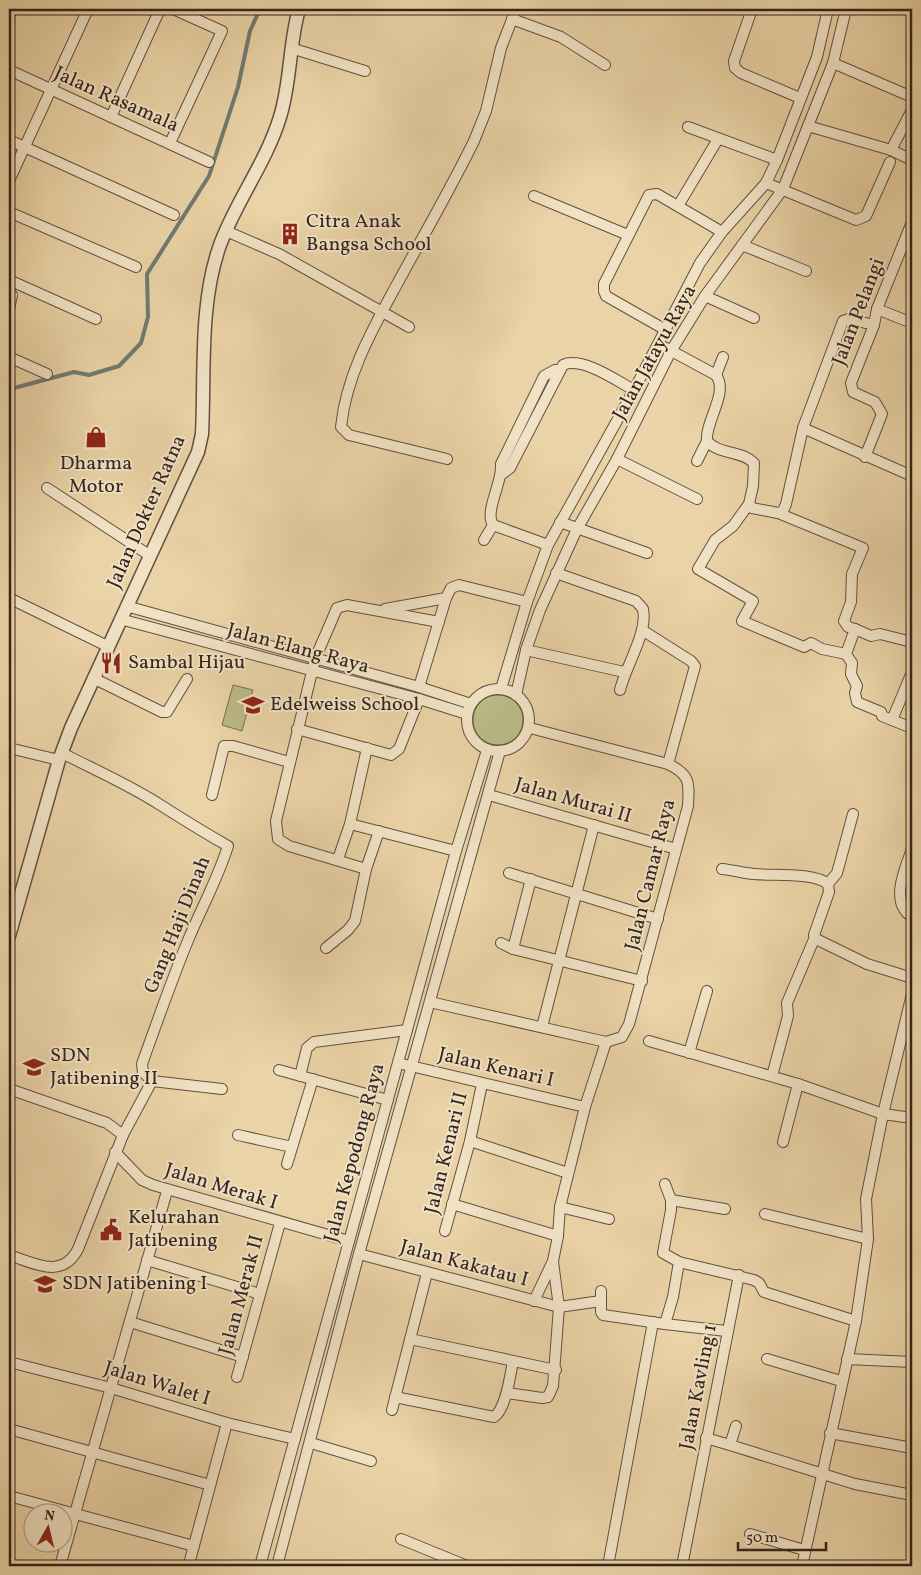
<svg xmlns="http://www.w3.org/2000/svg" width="921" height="1575" viewBox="0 0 921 1575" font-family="Vollkorn,serif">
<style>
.green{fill:#babb85;stroke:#777052}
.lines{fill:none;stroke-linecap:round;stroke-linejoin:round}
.stream{stroke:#707c71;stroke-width:4}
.minor-casing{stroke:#625040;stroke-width:12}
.tertiary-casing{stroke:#625040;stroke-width:15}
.minor{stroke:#f1e2c5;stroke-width:10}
.tertiary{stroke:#f1e2c5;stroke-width:12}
.labels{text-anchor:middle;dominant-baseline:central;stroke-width:4;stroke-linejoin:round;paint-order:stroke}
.street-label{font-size:20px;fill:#34241e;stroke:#f1e2c5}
.poi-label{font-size:20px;fill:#34241e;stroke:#f1e2c5;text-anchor:start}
</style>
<rect width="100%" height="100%" fill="#ead3a6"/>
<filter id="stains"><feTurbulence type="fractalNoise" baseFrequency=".004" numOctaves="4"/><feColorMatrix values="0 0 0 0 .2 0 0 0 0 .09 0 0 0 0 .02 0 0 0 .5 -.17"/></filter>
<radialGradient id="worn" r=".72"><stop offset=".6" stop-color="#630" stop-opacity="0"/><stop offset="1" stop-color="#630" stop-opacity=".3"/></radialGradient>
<g class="green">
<polygon points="233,685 253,690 242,731 222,725"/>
<circle cx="498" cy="720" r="25"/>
</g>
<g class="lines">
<polyline class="stream" points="9,393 14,388 74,372 89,375 119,366 141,343 148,317 147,274 209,176 238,87 250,31 259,11 269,9"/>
<g class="minor-casing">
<g id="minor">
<polyline points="752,9 734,61 735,68 741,73 800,98"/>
<polyline points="9,17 12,9"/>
<polyline points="512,19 561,37 605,65"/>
<polyline points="291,48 365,71"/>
<polyline points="833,63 912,97"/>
<polyline points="9,70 209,162"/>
<polyline points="111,117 160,9"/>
<polyline points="808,126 891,150 912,160"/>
<polyline points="688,127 777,160"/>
<polyline points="9,140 174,215"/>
<polyline points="170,143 222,31 173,9"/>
<polyline points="891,150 912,110"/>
<polyline points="9,181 88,9"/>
<polyline points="766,183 856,220 866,216 890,162"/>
<polyline points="534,196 628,235"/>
<polyline points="678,206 718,139"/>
<polyline points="9,212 136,267"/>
<polyline points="226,231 279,254 409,327"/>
<polyline points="742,245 806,271"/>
<polyline points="9,280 96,319"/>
<polyline points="9,292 12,295 9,309"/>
<polyline points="705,296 754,318"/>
<polyline points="877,309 912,323"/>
<polyline points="664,329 606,296 604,291 604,284 649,195 657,194 722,232"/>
<path d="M666 348 716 375C729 393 705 421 707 441 719 455 741 450 754 463L753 486 749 504 752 508 778 513 783 511 786 504 803 428 843 321 849 319 874 325"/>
<polyline points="9,357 47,374"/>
<polyline points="716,375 723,357"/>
<polyline points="803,428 912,476"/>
<polyline points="865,457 882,414 875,402 853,392 851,383 874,325 877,309 912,222"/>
<path d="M447 459 349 435 341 427C346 376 372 330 396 286 422 238 450 190 474 141L486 111 501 48 516 9"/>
<polyline points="617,459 697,499"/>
<polyline points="697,461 707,441"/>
<path d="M502 474 510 468 563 365C582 356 617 381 634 390"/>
<polyline points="47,488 149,555"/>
<polyline points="749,504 733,526 715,540 698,569 753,601 742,621 804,647 811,643 822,649 846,654"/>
<polyline points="778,513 863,548 852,574 851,602 844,621 848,627 855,629 846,654 852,663 851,674 857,686 855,693 857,702 881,712 882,716 912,728"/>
<polyline points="560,522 647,553"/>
<polyline points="493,525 548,545"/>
<path d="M484 540 493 525C484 511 503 482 501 464L544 376 555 370H560"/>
<path d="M556 573 636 601 643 609C648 633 626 665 620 690"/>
<polyline points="9,598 107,646"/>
<polyline points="126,606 419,687 471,704"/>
<polyline points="385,609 446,598"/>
<polyline points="120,619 419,699 467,714"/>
<polyline points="855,629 871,636 880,634 912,642"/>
<polyline points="642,630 691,661 695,666 668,764"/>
<polyline points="526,650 624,672"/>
<polyline points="93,678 162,712 167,712 187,679"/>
<polyline points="419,687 446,598 451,588 459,585 527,602"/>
<circle cx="498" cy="720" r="31"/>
<polyline points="501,689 527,602 548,545 634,390 700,263 722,232 766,183 777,160 817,57 828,9"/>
<polyline points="516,695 526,650 540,610 577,529 617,459 671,351 705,296 783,189 833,63 846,9"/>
<polyline points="892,720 912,672"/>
<path d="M530 728 668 764C691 775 689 783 688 806L629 1024 622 1037 606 1042"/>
<polyline points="297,729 391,755 399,749 419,699"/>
<polyline points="9,748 59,760"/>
<path d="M62 753C95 770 130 785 162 806 184 820 205 833 228 846 218 878 202 907 189 938 172 979 157 1022 142 1064L143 1072 152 1081"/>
<polyline points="212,795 224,746 233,746 289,762"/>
<polyline points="489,795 676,849"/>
<polyline points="350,824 456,851"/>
<path d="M912 849C905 869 889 902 912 917"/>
<polyline points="338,859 350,824 367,748"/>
<polyline points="366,869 289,846 278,839 276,821 315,659 337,608 347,605 439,622"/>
<path d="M722 869C733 870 743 873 754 874 773 876 814 872 828 884L829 892 814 935 816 939 867 964 912 978"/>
<polyline points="509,873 658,919"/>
<polyline points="828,884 837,873 853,814"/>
<polyline points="501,943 513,949 642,981"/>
<polyline points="326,948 348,930 355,921 366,869 379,831"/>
<polyline points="513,949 531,879"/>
<polyline points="430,1002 606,1042"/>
<polyline points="542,1027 594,825"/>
<polyline points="649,1041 798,1084 883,1114 912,1118"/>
<polyline points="689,1053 707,991"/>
<polyline points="398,1063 585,1107"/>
<polyline points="279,1070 388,1100"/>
<polyline points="300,1076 307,1048 314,1042 407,1030"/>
<polyline points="772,1076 788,1016 787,1003 815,937"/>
<path d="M9 1089 107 1123 123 1135 78 1249C62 1280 34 1263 9 1255"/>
<polyline points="123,1135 152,1081 222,1089"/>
<polyline points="238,1135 292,1147"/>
<polyline points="470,1141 568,1173"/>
<polyline points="783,1142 798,1084"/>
<polyline points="115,1152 142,1180 153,1185 349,1241"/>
<polyline points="287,1164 313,1079"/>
<polyline points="671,1200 725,1209"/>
<polyline points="452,1204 558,1236"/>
<polyline points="560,1207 609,1219"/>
<polyline points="765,1214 868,1239"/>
<polyline points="445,1231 470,1141 482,1084"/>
<polyline points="359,1254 559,1307 601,1301"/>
<polyline points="147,1260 260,1294"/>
<polyline points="679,1262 754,1280 759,1283 764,1292 856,1321"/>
<polyline points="601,1291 601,1312 603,1315 665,1324 673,1297 679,1262 663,1253 671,1210 671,1200 665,1184"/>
<polyline points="534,1301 553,1261 558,1236 560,1207 585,1107 606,1042"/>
<polyline points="130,1322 243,1357"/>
<polyline points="665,1324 726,1331"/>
<polyline points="410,1339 556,1370"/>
<polyline points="767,1359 841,1381"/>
<polyline points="847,1359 912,1362"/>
<polyline points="9,1362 111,1388 227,1423 295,1439"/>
<polyline points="237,1377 280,1223"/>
<polyline points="507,1393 542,1398 548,1397 553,1386 559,1307 553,1262"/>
<path d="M395 1397 494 1417C506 1409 510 1376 513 1361"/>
<polyline points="392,1410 427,1273"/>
<polyline points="736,1426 730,1445 855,1484 912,1495"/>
<polyline points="9,1429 210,1485"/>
<polyline points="830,1433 912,1448"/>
<polyline points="706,1438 730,1445"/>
<polyline points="311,1443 371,1461"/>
<polyline points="9,1496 194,1546"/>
<polyline points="750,1534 804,1550"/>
<polyline points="401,1539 467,1566"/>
<polyline points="9,1564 18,1566"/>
<polyline points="189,1564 227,1423"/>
<polyline points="60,1566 167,1191"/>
<polyline points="260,1566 456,851 487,750"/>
<polyline points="277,1566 357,1261 500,751"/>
<polyline points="608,1566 653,1322"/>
<polyline points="682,1566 739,1275"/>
<polyline points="802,1566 856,1321 868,1239 866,1199 883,1114 912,994"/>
</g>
</g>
<g class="tertiary-casing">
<path id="tertiary" d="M9 936 59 760 71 728 198 452 202 434C205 372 199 304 220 245 236 201 266 163 280 117 291 82 289 44 299 9"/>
</g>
<use href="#minor" class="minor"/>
<use href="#tertiary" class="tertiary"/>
</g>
<defs>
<g id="building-bare" transform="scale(1.725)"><path d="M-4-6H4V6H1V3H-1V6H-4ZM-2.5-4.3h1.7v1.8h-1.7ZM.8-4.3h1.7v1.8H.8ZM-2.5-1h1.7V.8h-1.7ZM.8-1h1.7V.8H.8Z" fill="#8f2418" stroke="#f1e2c5" stroke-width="2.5" paint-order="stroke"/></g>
<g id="shop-bare" transform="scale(1.725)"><path d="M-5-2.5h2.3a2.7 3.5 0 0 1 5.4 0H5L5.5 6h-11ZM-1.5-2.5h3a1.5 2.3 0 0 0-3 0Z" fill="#8f2418" stroke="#f1e2c5" stroke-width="2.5" paint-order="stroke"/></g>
<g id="restaurant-bare" transform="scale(1.725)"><path d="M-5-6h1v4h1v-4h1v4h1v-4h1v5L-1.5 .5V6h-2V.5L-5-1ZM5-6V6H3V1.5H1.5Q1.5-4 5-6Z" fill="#8f2418" stroke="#f1e2c5" stroke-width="2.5" paint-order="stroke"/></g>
<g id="school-bare" transform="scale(1.725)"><path d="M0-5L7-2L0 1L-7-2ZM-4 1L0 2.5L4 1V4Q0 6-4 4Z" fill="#8f2418" stroke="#f1e2c5" stroke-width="2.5" paint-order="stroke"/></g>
<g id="civic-bare" transform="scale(1.725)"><path d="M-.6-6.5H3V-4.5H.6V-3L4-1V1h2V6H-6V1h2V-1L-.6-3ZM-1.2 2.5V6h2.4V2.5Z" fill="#8f2418" stroke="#f1e2c5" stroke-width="2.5" paint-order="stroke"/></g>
</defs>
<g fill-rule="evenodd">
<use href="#building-bare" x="290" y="234"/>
<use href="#shop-bare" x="96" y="437"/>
<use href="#restaurant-bare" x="111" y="663"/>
<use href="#school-bare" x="253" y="705"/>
<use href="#school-bare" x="34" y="1067"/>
<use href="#civic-bare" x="111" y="1230"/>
<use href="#school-bare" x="45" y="1284"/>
</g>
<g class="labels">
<g class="street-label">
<text transform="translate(116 100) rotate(24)">Jalan Rasamala</text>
<text transform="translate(859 312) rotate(-69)">Jalan Pelangi</text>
<text transform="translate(655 353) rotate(-61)">Jalan Jatayu Raya</text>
<text transform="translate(147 512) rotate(-66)">Jalan Dokter Ratna</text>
<text transform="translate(298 649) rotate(15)">Jalan Elang Raya</text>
<text transform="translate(573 801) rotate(16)">Jalan Murai II</text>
<text transform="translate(651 875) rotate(-76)">Jalan Camar Raya</text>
<text transform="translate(178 925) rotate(-68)">Gang Haji Dinah</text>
<text transform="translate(496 1068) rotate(13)">Jalan Kenari I</text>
<text transform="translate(355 1153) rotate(-75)">Jalan Kepodong Raya</text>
<text transform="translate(447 1153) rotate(-76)">Jalan Kenari II</text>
<text transform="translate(221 1187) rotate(17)">Jalan Merak I</text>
<text transform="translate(464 1264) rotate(15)">Jalan Kakatau I</text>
<text transform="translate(242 1295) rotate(-75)">Jalan Merak II</text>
<text transform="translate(157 1384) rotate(17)">Jalan Walet I</text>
<text transform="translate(699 1387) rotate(-79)">Jalan Kavling 1</text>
</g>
<g class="poi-label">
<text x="306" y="222">Citra Anak<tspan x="306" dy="23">Bangsa School</tspan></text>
<text x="96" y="464" text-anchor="middle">Dharma<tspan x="96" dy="23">Motor</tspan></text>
<text x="128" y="663">Sambal Hijau</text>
<text x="270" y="705">Edelweiss School</text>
<text x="50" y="1056">SDN<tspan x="50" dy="23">Jatibening II</tspan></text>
<text x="128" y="1218">Kelurahan<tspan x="128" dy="23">Jatibening</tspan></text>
<text x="62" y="1284">SDN Jatibening I</text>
</g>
</g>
<rect width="921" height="1575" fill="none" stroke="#ead3a6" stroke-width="30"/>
<rect x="10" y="10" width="901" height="1555" fill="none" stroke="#34241e" stroke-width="2.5"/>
<rect x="15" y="15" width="891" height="1545" fill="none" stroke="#34241e"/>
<g transform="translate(48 1528) rotate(8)"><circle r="24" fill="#f1e2c5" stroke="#a59682"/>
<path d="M0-4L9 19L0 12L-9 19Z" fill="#8f2418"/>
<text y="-8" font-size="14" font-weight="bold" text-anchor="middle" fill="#34241e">N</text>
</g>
<path d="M738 1542v8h88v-8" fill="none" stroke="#34241e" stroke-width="2.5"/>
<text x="746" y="1542" font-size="15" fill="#34241e" stroke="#f1e2c5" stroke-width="4" paint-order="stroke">50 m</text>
<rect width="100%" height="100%" filter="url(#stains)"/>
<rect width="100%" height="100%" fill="url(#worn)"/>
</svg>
